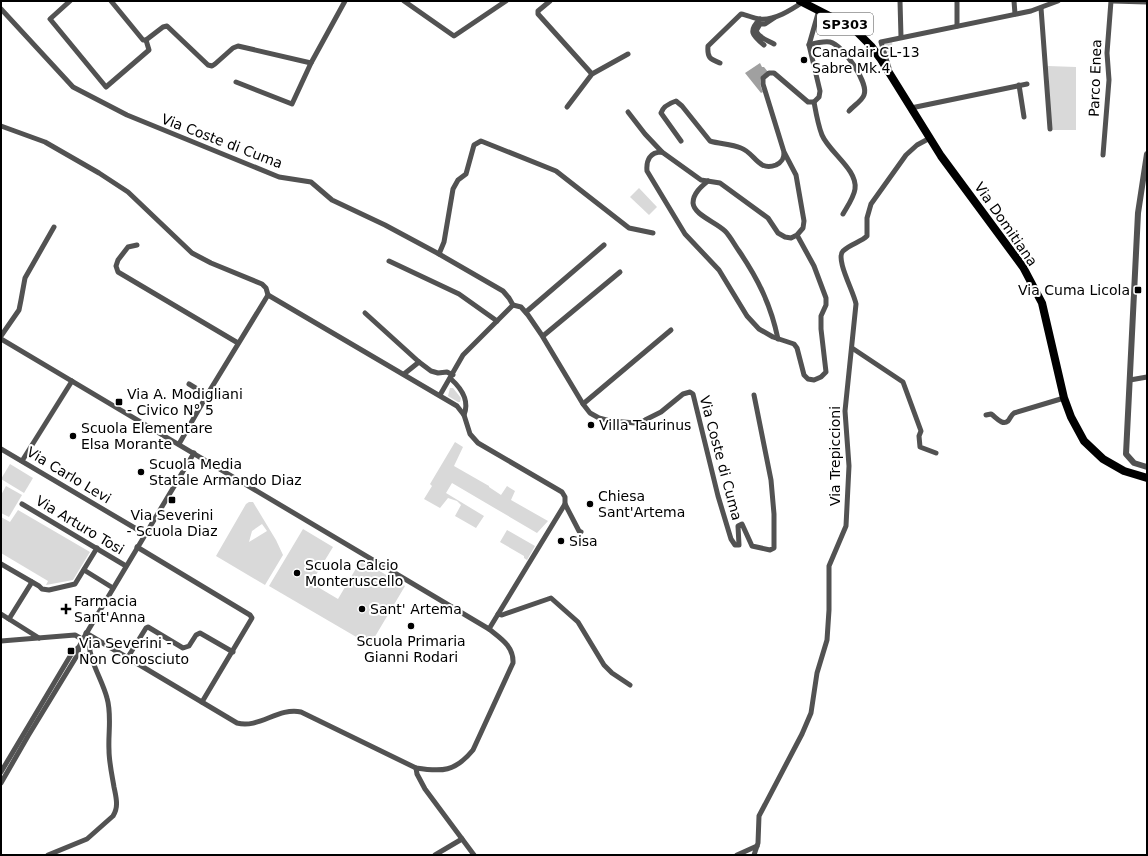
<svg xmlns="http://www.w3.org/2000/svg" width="1148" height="856" viewBox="0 0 1148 856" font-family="'DejaVu Sans',sans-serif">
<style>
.green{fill:#d9d9d9;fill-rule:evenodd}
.water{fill:#a0a0a0}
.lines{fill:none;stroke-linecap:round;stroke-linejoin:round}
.minor{stroke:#525252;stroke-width:5}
.tertiary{stroke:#525252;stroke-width:6}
.primary{stroke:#000;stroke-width:8}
.poi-dot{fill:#000;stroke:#fff;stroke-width:1.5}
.labels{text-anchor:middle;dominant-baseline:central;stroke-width:4;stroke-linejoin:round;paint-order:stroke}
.shield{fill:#fff;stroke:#4c4c4c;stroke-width:1}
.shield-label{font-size:13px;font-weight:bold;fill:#000}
.poi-label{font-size:14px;fill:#000;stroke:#fff;text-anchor:start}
.street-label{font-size:14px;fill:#000;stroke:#fff}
</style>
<rect width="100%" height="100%" fill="#fff"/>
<g class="green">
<polygon points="892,41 893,57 889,57 885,44"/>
<polygon points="1048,66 1076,67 1076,130 1051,130"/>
<polygon points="639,188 657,207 649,215 630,197"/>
<polygon points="450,388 453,388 461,398 460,402 458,402 448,396"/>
<polygon points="455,442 463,447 454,466 489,486 489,487 501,495 507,486 515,491 511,500 548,521 537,533 452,483 446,493 484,516 476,528 455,516 461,505 457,501 448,498 440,508 424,499 432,486 430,484"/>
<polygon points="10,464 33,478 24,493 1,479"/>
<polygon points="6,486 22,495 9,517 1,513 1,495"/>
<path d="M249 502H253L276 540 283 555 265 585 216 556 246 504ZM262 524 267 531 249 542 252 531Z"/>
<polygon points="18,510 90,552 73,580 46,585 48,581 1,553 1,517 10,522"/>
<polygon points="303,529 333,547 311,583 338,599 361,560 405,586 370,645 269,586"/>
<polygon points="507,530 535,546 527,560 524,558 524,556 500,542"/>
</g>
<path class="water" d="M760 63 762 67H764L768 72C758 77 759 83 763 92L761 93 745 73Z"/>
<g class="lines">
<g class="minor">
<polyline points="70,1 50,19 106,87 149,50 146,40"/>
<polyline points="111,1 143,40 146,40 163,27 167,26 208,65 212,66 215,64 233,48 238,46 311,63"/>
<polyline points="404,1 454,36 506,1"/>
<polyline points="550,1 538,11 538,14 592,74"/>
<polyline points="900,1 901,37"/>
<polyline points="957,1 957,26"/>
<polyline points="1014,1 1015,14"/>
<polyline points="1112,1 1147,2"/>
<polyline points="1041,8 1050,129"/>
<polyline points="1,9 73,87 127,115 279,177 311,182 332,200 385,225 439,254 503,291 509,298 513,305 521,307 528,315 541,334 583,404 590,413 599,418 610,421 636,423 645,420 661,412 683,394 690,392 693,394 718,496 731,539 735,545 739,545 738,526 742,524 752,546 770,550 774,548 774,514 771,480 754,395"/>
<path d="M760 19C748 31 752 35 764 45"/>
<path d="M774 44C767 40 759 38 756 31L760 24H765L774 18"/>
<path d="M809 45C816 43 823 41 830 42 843 45 869 83 864 95 862 101 853 106 849 111"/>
<path d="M720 63C710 59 707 58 708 46L741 14C747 15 753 18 759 19 774 21 791 10 803 2"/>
<polyline points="889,68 881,42 1031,11 1058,1"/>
<polyline points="236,82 292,104 311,63 345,1"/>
<polyline points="1019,85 1024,117"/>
<path d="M814 102C816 113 818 125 822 135 829 152 858 170 855 189 854 197 847 207 843 214"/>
<polyline points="567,107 592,74 628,54"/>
<polyline points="911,108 1027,84"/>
<polyline points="628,112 645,134 662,152"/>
<polyline points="1,126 45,142 99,173 128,192 192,253 211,263 262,284 266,288 268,295 457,406 464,415 470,434 478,443 562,492 565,497 565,504 579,531 581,532"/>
<path d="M681 141 661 113C663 106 670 103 676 101L682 106 710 141C720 144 731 144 741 148 755 153 758 172 776 165 782 162 784 159 784 153"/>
<polyline points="1103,155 1109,80 1107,53 1111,1"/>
<path d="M708 181C702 186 693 193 693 203 694 215 716 222 725 231 730 236 734 244 739 251 758 279 771 305 778 339"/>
<path d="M797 235 814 266 826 298V305L821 316V329L826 372 821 377 814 380 808 379 804 375 797 348 794 344 773 337 759 329 747 316 719 270 685 234 647 171C646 160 650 152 662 152L701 180 720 183 768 218 778 233 785 237 791 238 797 235 803 228 804 221 796 175 784 152 763 84V78L769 73H774L808 102H814L819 97 820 91 809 45 819 10"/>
<polyline points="137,245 128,247 118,260 116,266 118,272 238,343"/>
<polyline points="439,254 444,242 453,189 458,180 466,174 474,145 481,141 556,171 629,228 653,233"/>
<polyline points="389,261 459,294 497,321"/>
<polyline points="526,312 604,245"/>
<polyline points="365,313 419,362 431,371 438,373 447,372 453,375"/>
<polyline points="1,336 19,310 21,300 25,278 54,227"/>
<polyline points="543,336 620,272"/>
<path d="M1 339 489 629C500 638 514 646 513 663L473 750C455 772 442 772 416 768L301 712C278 707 259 729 237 723L86 633"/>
<polyline points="852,348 903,382 921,431 919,436 920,447 936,453"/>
<polyline points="404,374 419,362"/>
<path d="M451 379C461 388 470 400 464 415"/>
<polyline points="1130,380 1147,377"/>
<polyline points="189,384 207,395"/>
<polyline points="440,395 463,355 513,305"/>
<polyline points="583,404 671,330"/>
<path d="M986 415 991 414C996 417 1002 426 1008 421 1010 419 1011 415 1014 413L1064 398"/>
<polyline points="179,444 207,395 268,295"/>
<polyline points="1,449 145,534"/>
<polyline points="22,461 72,381"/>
<polyline points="22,504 126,566"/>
<polyline points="137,547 250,615 252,618 202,702"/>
<polyline points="1,564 39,586 42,589 49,590 75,584 97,548"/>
<polyline points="84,570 113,588"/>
<polyline points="1,614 39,638"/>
<polyline points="498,614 502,615 551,598 578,622 604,665 612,673 630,685"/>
<polyline points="9,619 32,582"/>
<polyline points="489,629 565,504"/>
<path d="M1 641 75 635 89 643C90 663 102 679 107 698 112 715 108 733 109 750 109 762 112 775 114 787 116 797 119 807 113 816L87 839 48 855"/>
<polyline points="78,654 91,658"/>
<polyline points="128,657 146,628 148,627 183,648 189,646 196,635 200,633 233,652"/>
<polyline points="416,768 417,774 425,789 474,855"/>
<polyline points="1,772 72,653 79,647"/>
<polyline points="1,783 28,736 78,654 79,647 83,639 194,453"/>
<polyline points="435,855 462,839"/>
<polyline points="737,855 757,846"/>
<path d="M754 855 758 843 759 816 802 734 811 713 817 673 827 640 829 610V566L846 526 849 466 845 411 856 304C854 292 835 259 843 251 850 244 861 242 867 236V218L871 204 906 155 917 145 930 138"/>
</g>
<polyline class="tertiary" points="1147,154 1138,213 1126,454 1134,463 1147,467"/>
<polyline class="primary" points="800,1 853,28 871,46 880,58 941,156 1023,267 1042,303 1064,398 1071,417 1084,441 1103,459 1124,471 1147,478"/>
</g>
<g class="poi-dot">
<circle cx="804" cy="60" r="4"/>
<rect x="1134" y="286" width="8" height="8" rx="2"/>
<rect x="115" y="398" width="8" height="8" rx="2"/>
<circle cx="591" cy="425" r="4"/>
<circle cx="73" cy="436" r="4"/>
<circle cx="141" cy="472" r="4"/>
<rect x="168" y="496" width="8" height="8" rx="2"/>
<circle cx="590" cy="504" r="4"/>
<circle cx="561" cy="541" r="4"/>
<circle cx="297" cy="573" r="4"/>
<path d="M64 603h4v4h4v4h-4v4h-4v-4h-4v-4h4z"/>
<circle cx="362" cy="609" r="4"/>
<circle cx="411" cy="626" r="4"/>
<rect x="67" y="647" width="8" height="8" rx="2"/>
</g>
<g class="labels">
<rect class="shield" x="817" y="13" width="56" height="22" rx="3"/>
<g class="shield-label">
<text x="845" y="24">SP303</text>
</g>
<g class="poi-label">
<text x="812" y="52">Canadair CL-13<tspan x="812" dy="16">Sabre Mk.4</tspan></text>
<text x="1130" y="290" text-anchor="end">Via Cuma Licola</text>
<text x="127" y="394">Via A. Modigliani<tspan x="127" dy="16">- Civico N° 5</tspan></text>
<text x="599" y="425">Villa Taurinus</text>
<text x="81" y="428">Scuola Elementare<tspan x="81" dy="16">Elsa Morante</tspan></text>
<text x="149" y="464">Scuola Media<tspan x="149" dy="16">Statale Armando Diaz</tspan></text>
<text x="598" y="496">Chiesa<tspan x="598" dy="16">Sant'Artema</tspan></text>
<text x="172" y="515" text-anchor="middle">Via Severini<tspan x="172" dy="16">- Scuola Diaz</tspan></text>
<text x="569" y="541">Sisa</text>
<text x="305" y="565">Scuola Calcio<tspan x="305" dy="16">Monteruscello</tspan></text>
<text x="74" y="601">Farmacia<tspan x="74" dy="16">Sant'Anna</tspan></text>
<text x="370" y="609">Sant' Artema</text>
<text x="411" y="641" text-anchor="middle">Scuola Primaria<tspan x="411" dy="16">Gianni Rodari</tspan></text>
<text x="79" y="643">Via Severini -<tspan x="79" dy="16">Non Conosciuto</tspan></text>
</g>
<g class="street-label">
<text transform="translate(1095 78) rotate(-88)">Parco Enea</text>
<text transform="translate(222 141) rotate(21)">Via Coste di Cuma</text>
<text transform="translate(1006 224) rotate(55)">Via Domitiana</text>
<text transform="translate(835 456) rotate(-90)">Via Trepiccioni</text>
<text transform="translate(721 458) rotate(75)">Via Coste di Cuma</text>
<text transform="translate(69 475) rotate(31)">Via Carlo Levi</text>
<text transform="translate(80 525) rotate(31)">Via Arturo Tosi</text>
</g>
</g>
<rect width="1148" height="856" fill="none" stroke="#000000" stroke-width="4"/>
</svg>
